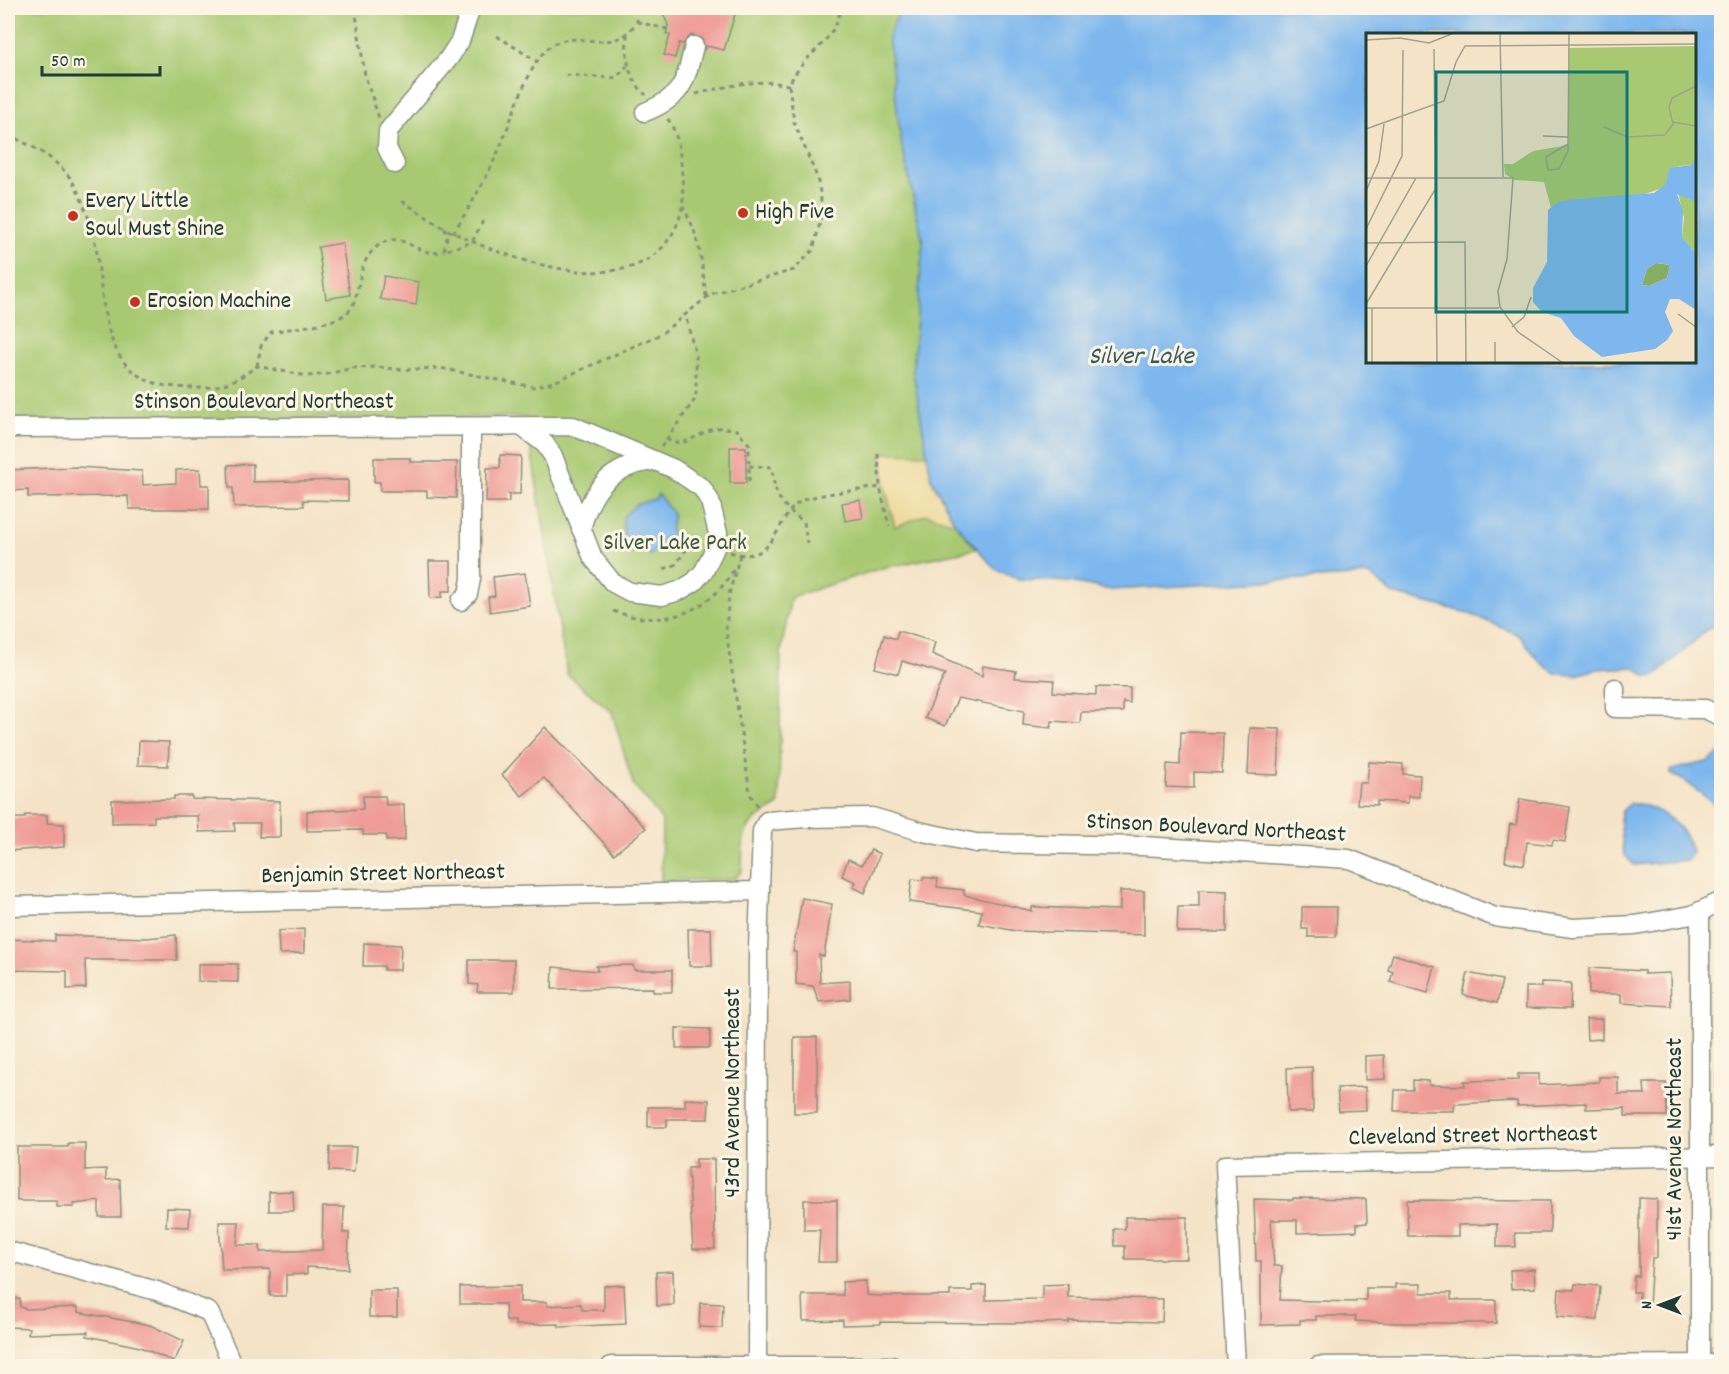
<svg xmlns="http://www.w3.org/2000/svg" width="1729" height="1374" viewBox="0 0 1729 1374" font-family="Dekko,sans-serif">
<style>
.green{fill:#a8c972;stroke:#648353;stroke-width:1.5}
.sand{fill:#eeda9e;stroke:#868c69;stroke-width:1.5}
.water{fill:#7db7ee;stroke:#4e7a91;stroke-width:1.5;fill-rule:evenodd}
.building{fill:#ef9b96}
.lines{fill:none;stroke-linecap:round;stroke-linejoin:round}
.minor-casing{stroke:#8a907e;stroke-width:21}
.path{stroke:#8a907e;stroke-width:3;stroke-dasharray:4.5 4.5;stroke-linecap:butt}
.minor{stroke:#fff;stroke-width:18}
.poi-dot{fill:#c8321e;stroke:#fcf5e5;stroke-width:2}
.labels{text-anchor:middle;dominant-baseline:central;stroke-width:6;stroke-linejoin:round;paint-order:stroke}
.poi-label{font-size:24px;fill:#1f3d34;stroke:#fcf5e5;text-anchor:start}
.street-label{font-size:24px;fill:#1f3d34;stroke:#fcf5e5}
.park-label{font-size:24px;fill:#3a5940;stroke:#fcf5e5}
.water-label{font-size:26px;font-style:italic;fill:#365c62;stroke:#fcf5e5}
.inset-road{fill:none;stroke:#9fa18c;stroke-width:1.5}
.view{fill:#0f766e;fill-opacity:0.15;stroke:#0f766e;stroke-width:3}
.inset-edge{fill:none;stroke:#1f3d34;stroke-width:3}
</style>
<rect width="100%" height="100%" fill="#fcf5e5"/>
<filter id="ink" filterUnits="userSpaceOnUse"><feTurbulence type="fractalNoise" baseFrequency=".0167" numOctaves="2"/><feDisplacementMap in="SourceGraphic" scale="12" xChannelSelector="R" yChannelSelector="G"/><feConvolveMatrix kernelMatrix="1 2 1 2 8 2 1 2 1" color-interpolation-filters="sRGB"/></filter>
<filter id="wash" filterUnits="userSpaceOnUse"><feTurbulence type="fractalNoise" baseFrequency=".008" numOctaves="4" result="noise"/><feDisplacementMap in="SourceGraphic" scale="24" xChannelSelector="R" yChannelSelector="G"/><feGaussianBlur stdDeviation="1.35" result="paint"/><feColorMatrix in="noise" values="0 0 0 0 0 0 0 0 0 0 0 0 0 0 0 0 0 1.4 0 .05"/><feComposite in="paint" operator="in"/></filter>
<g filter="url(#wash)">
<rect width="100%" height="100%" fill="#f4e3c7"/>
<path class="green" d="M8 8H901V141L923 242 913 370 931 479 955 523 976 549 882 568 791 597 781 651 779 805C742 826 743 829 742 871L734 879 661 881 662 820 633 784 612 712 567 674 526 417 8 420Z"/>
<polygon class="sand" points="882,453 928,454 931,479 955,523 926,514 895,527 885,486"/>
<g class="water">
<path d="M901 8H1721L1722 614 1716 622 1655 676 1647 677 1634 667 1597 669 1576 675 1556 674 1540 662 1519 635 1468 613 1393 594 1370 575 1111 590 1070 582 1018 579 995 569 955 523 931 478 913 370 923 242 901 141 888 36ZM1368 34H1694V362H1368Z"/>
<polygon points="658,494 673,514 670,531 674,533 675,538 666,537 650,556 647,552 633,553 625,545 619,546 618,542 624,540 623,517 635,505 655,499"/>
<polygon points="1721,752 1722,752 1721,809 1685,781 1671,774 1671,770 1707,762"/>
<path d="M1631 803C1658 805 1688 827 1692 854L1687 860 1634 865 1624 854 1620 819 1622 811Z"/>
</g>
<g id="blocks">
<g class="building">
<polygon points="661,8 737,8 724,50 706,46 705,49 702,38 691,35 683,44 679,43 675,58 664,55 670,35 666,34 668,25"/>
<polygon points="342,243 350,295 326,299 318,247"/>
<polygon points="384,276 419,282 416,305 380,299"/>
<rect x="730" y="447" width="16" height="36"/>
<polygon points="500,455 521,456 520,494 509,494 509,502 486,502 487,468 500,468"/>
<polygon points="374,458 410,458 410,462 457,462 456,498 427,497 427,491 380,491 380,482 374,482"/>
<polygon points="253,464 253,482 348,480 348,501 303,500 304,506 234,507 233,488 229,488 228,465"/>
<polygon points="77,467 142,471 143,485 176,483 176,470 200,469 201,485 209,485 209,509 129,509 128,496 28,497 28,490 8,491 8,470"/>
<polygon points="860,500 863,518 845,521 842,503"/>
<polygon points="429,561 451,561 451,591 442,591 442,597 430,598"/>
<polygon points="525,573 530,606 490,612 488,597 495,596 493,577"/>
<polygon points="898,631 935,642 932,654 982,676 983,666 1016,671 1015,678 1054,680 1053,692 1096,695 1096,687 1130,688 1130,703 1123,702 1123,712 1081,712 1080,723 1052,721 1051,728 1023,725 1024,711 958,698 945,726 925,718 945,674 902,661 898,674 875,668 884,635 896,639"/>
<polygon points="545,727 646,828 614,854 544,778 522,796 502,775"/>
<polygon points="1250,728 1280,729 1278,775 1248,774"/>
<polygon points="1181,732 1223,733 1222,773 1194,772 1194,788 1166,787 1167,764 1180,765"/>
<polygon points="139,741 169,742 168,766 138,765"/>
<polygon points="1369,762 1403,764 1403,774 1420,775 1419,797 1408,796 1408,803 1377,801 1377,805 1357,804 1359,783 1367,783"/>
<polygon points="174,796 192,796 192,799 280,801 280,837 259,837 260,823 234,823 235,831 199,832 198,816 154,816 154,822 112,823 112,800 174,799"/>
<polygon points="363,796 385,796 386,805 404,804 405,840 386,841 386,835 363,835 363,830 307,831 307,811 363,809"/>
<polygon points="1520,799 1570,807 1565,842 1553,840 1552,845 1527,842 1524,865 1505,861 1510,824 1516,825"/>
<polygon points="25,815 47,815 47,823 64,824 64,847 8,851 9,818 25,818"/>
<polygon points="871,850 880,854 865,893 853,887 856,882 842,876 848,859 862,865"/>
<polygon points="923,877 938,879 937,887 964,890 964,895 1032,911 1032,907 1120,910 1120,891 1144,891 1144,935 1016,931 979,924 982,911 909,902 912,879 923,880"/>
<polygon points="1199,890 1227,891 1227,932 1177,932 1178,907 1199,907"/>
<polygon points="802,898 832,904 824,956 819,955 820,983 850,981 850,999 819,1002 813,986 796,984 796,952 793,952"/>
<polygon points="1302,907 1337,907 1336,937 1308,937 1308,929 1302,929"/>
<polygon points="304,929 304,953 279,954 278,931"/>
<polygon points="688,929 711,929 712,966 689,966"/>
<polygon points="55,935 147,938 176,935 177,960 85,960 86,988 67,989 67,971 8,970 8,939 55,941"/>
<polygon points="364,943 401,945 400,970 384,970 384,966 363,966"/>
<polygon points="1393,954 1435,967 1428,993 1390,982 1393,972 1388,970"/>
<polygon points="469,960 514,960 514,992 477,992 478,985 469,984"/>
<polygon points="198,964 238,964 238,982 198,981"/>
<polygon points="633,965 634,970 672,970 672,992 653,992 653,988 552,989 553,967 598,971 596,966"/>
<polygon points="1589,968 1644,971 1644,974 1670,973 1671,1006 1621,1003 1621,994 1589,994"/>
<polygon points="1468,973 1502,980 1497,1003 1463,995"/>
<polygon points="1541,982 1571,983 1570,1009 1526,1008 1526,987 1541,987"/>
<polygon points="1586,1019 1602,1019 1602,1039 1587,1040"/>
<polygon points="676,1028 710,1029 710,1048 676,1048"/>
<rect x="794" y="1037" width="23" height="76"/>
<polygon points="1384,1055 1385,1079 1365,1080 1365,1056"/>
<polygon points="1312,1067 1313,1112 1288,1112 1287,1068"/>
<polygon points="1518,1074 1539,1074 1539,1085 1599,1082 1599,1077 1618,1077 1618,1094 1645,1094 1644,1083 1666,1083 1667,1116 1625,1116 1625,1108 1586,1109 1586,1103 1517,1106 1517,1101 1455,1104 1454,1111 1394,1111 1395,1090 1413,1090 1413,1080 1429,1081 1429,1085 1465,1086 1464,1081 1518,1080"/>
<polygon points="1365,1087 1366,1110 1339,1111 1337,1088"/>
<polygon points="685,1099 709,1100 708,1119 667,1119 667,1127 648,1127 648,1107 685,1107"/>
<polygon points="68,1143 85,1143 85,1170 106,1169 106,1180 120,1179 121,1217 99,1217 99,1201 74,1204 74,1207 57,1207 57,1201 17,1201 17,1147 68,1147"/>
<polygon points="330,1147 356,1147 354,1172 329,1171"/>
<polygon points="696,1159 714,1159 715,1249 693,1249 688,1168 696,1168"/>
<polygon points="293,1191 294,1211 269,1211 269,1192"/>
<polygon points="1293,1198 1366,1199 1367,1223 1357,1224 1357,1231 1297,1233 1297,1220 1271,1220 1274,1266 1282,1266 1280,1300 1356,1302 1356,1300 1366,1300 1366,1288 1395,1288 1395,1284 1421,1284 1421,1293 1451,1293 1451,1300 1496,1300 1496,1323 1396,1323 1355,1321 1356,1316 1316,1316 1316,1320 1300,1320 1300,1324 1261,1325 1261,1261 1256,1261 1254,1199 1293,1200"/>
<polygon points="1639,1198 1657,1199 1657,1258 1652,1258 1649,1306 1639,1305 1639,1292 1633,1292 1634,1276 1639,1276"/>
<polygon points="804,1200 837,1200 837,1262 818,1262 820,1230 804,1230"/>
<polygon points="1407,1200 1550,1201 1550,1233 1515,1233 1516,1247 1497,1247 1497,1224 1458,1225 1458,1236 1408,1236"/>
<polygon points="323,1207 344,1207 343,1233 349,1233 348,1269 307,1267 307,1274 286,1275 286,1296 270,1296 270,1269 222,1270 219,1222 239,1222 237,1245 260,1245 260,1252 322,1250"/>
<polygon points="167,1208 190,1209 189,1227 166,1226"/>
<polygon points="1125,1217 1187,1217 1187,1259 1125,1259 1125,1246 1115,1246 1114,1229 1125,1229"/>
<polygon points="1534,1269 1535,1288 1511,1289 1510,1270"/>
<polygon points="673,1271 674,1305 657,1306 656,1272"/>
<polygon points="866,1281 866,1295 879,1296 950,1296 950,1291 972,1291 972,1286 986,1285 986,1300 1042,1299 1042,1285 1068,1284 1068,1297 1163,1299 1162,1322 1069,1320 1069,1322 1043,1323 880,1322 880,1324 843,1325 843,1320 803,1321 802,1295 843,1295 842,1282"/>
<polygon points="1575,1284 1600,1286 1598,1320 1557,1317 1559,1289 1574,1290"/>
<polygon points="624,1285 626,1324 559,1327 559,1324 515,1325 515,1321 506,1321 505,1304 460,1304 460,1287 520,1286 520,1302 547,1302 547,1306 581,1304 582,1310 604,1310 604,1286"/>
<rect x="369" y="1290" width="28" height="27"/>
<polygon points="8,1298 20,1299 20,1307 27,1309 78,1307 78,1312 150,1325 184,1341 174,1362 140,1347 87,1336 88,1332 28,1334 29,1328 8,1327"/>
<polygon points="700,1303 723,1304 722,1328 699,1327"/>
</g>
</g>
</g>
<g filter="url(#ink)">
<use href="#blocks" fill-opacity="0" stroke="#8a907e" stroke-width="1.5"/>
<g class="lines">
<g class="minor-casing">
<g id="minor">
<path d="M645 112C682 97 685 84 694 46"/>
<polyline points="395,164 387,148 388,131 449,58 460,41 471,8"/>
<polyline points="8,428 573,426 674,469 702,488 710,501 718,533 715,548 704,571 694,582 679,591 662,596 630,592 613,583 593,558 553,456 545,444 522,427"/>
<path d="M581 529C592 488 610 467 652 461"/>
<polyline points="461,601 468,594 471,579 471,427"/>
<polyline points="1615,688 1615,708 1705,709 1722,717"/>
<polyline points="8,906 760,891"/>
<polyline points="1700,911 1700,1366"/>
<polyline points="8,1251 157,1291 209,1312 233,1366"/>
<polyline points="611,1366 892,1366"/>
<polyline points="757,1366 758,949 762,831 767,821 806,818 872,817 923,832 976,843 1143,846 1349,859 1495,917 1573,928 1635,925 1692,915 1722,901"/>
<polyline points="1236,1366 1225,1165 1722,1156"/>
<polyline points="1318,1366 1722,1364"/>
</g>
</g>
<g class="path">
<polyline points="355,8 365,76 379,118"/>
<polyline points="637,22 667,29"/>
<path d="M627 34C626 60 627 77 646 95"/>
<polyline points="497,36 538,62"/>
<polyline points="566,75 612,78 617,77 627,66"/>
<path d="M696 94C728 86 756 78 789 85"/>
<path d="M8 135C33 146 62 161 75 186 84 203 91 223 95 242 106 301 97 382 177 387 212 390 228 387 257 366L307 376 328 374 353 368 377 367 403 370 440 368 533 387 554 382 661 334 711 294 794 270 813 250 820 223 821 197 817 177 794 122 789 85C805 51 833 46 841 8"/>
<path d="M402 201C420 212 437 225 456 234 508 259 623 300 666 243 676 230 683 214 683 197 682 173 682 137 667 118"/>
<path d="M682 206C700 233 702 265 706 296"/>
<polyline points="445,228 447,237 444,251 472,242 484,219"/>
<path d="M453 233C471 205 487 178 500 147 512 119 525 73 545 51 572 21 614 64 638 19"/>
<path d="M257 366 261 346 271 332C291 328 334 325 348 312 364 297 352 255 387 241 406 234 420 259 444 251"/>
<path d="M666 439C686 450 697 432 717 428 723 427 731 429 737 430L749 444V482"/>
<polyline points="661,447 696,398 696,356 685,314"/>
<polyline points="878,454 880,487 889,526"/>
<path d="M749 466 772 467C775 498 779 503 804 522L807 543"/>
<path d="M730 552C781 568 773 511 806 499 829 492 856 491 880 487"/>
<polyline points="740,555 729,594 726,630 750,794 759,808"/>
<polyline points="664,569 675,565 692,542 701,544"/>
<path d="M613 611C662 629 710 614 735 567"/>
</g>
<use href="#minor" class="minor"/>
</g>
</g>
<g class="poi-dot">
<circle cx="743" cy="213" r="6"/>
<circle cx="73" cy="216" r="6"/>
<circle cx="135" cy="302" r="6"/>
</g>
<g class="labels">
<g class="poi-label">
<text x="85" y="202">Every Little<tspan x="85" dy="28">Soul Must Shine</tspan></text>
<text x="755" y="213">High Five</text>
<text x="147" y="302">Erosion Machine</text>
</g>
<g class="street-label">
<text x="264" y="403">Stinson Boulevard Northeast</text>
<text transform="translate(1216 829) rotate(3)">Stinson Boulevard Northeast</text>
<text transform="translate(383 875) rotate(-1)">Benjamin Street Northeast</text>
<text transform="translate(734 1093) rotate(-90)">43rd Avenue Northeast</text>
<text transform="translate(1473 1137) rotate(-1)">Cleveland Street Northeast</text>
<text transform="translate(1676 1139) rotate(-90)">41st Avenue Northeast</text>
</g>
<g class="park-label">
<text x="675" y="544">Silver Lake Park</text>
</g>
<g class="water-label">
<text x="1141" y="357">Silver Lake</text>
</g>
</g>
<g transform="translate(1366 33)">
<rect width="330" height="330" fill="#f4e3c7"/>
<path d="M330 13V126L327 132 313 133 299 154 270 164 210 166 185 175 178 149 149 147 139 141 138 131H147L167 118 203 112V15ZM312 159 330 169V221L316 204 318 185Z" fill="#a8c972"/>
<path d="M290 230 304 232 301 245 283 253 276 252 281 236Z" fill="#86ad64"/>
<path d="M330 126V169L311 161 317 178 316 204 330 221V277L313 266H304L299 279 307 298 301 307 289 316 236 324 208 303 195 285 176 279 167 269V255L181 229 182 177 192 169 210 166 288 160 300 151 303 135 326 132ZM290 230 304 232 301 245 283 253 276 252 281 236Z" fill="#7db7ee" fill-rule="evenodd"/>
<path class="inset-road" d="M134 0 137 144M0 7 34 5 63 10 88 0M68 16 71 330M307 89 330 93M238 94 261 104 299 102 307 91 303 74 306 65 330 53M0 96 78 68 90 29 99 13 330 11M177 103 202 104M202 111 180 124 182 137 193 136 202 118 203 0M0 145H147L141 226 132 258 134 274 152 299 197 330M0 158 13 128 18 91M0 196 36 123 37 17M0 210 99 209 100 330M0 233 50 145M0 271 70 155M0 275H133M6 275V330M312 281 330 294M146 294 158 284 165 264M129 309V330"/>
<path class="view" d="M70 39H261V279H70Z"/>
<rect width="330" height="330" class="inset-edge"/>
</g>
<rect width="1729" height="1374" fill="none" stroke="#fcf5e5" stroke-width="30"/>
<g transform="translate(1660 1305) rotate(270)" stroke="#fcf5e5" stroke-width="4.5" paint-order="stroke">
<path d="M0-4.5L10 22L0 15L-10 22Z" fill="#1f3d34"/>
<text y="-9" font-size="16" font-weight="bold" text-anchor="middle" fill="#1f3d34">N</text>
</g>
<path d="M42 66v9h118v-9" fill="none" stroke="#1f3d34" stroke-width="3"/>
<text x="51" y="66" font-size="18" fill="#1f3d34" stroke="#fcf5e5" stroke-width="4.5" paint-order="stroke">50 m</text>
</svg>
